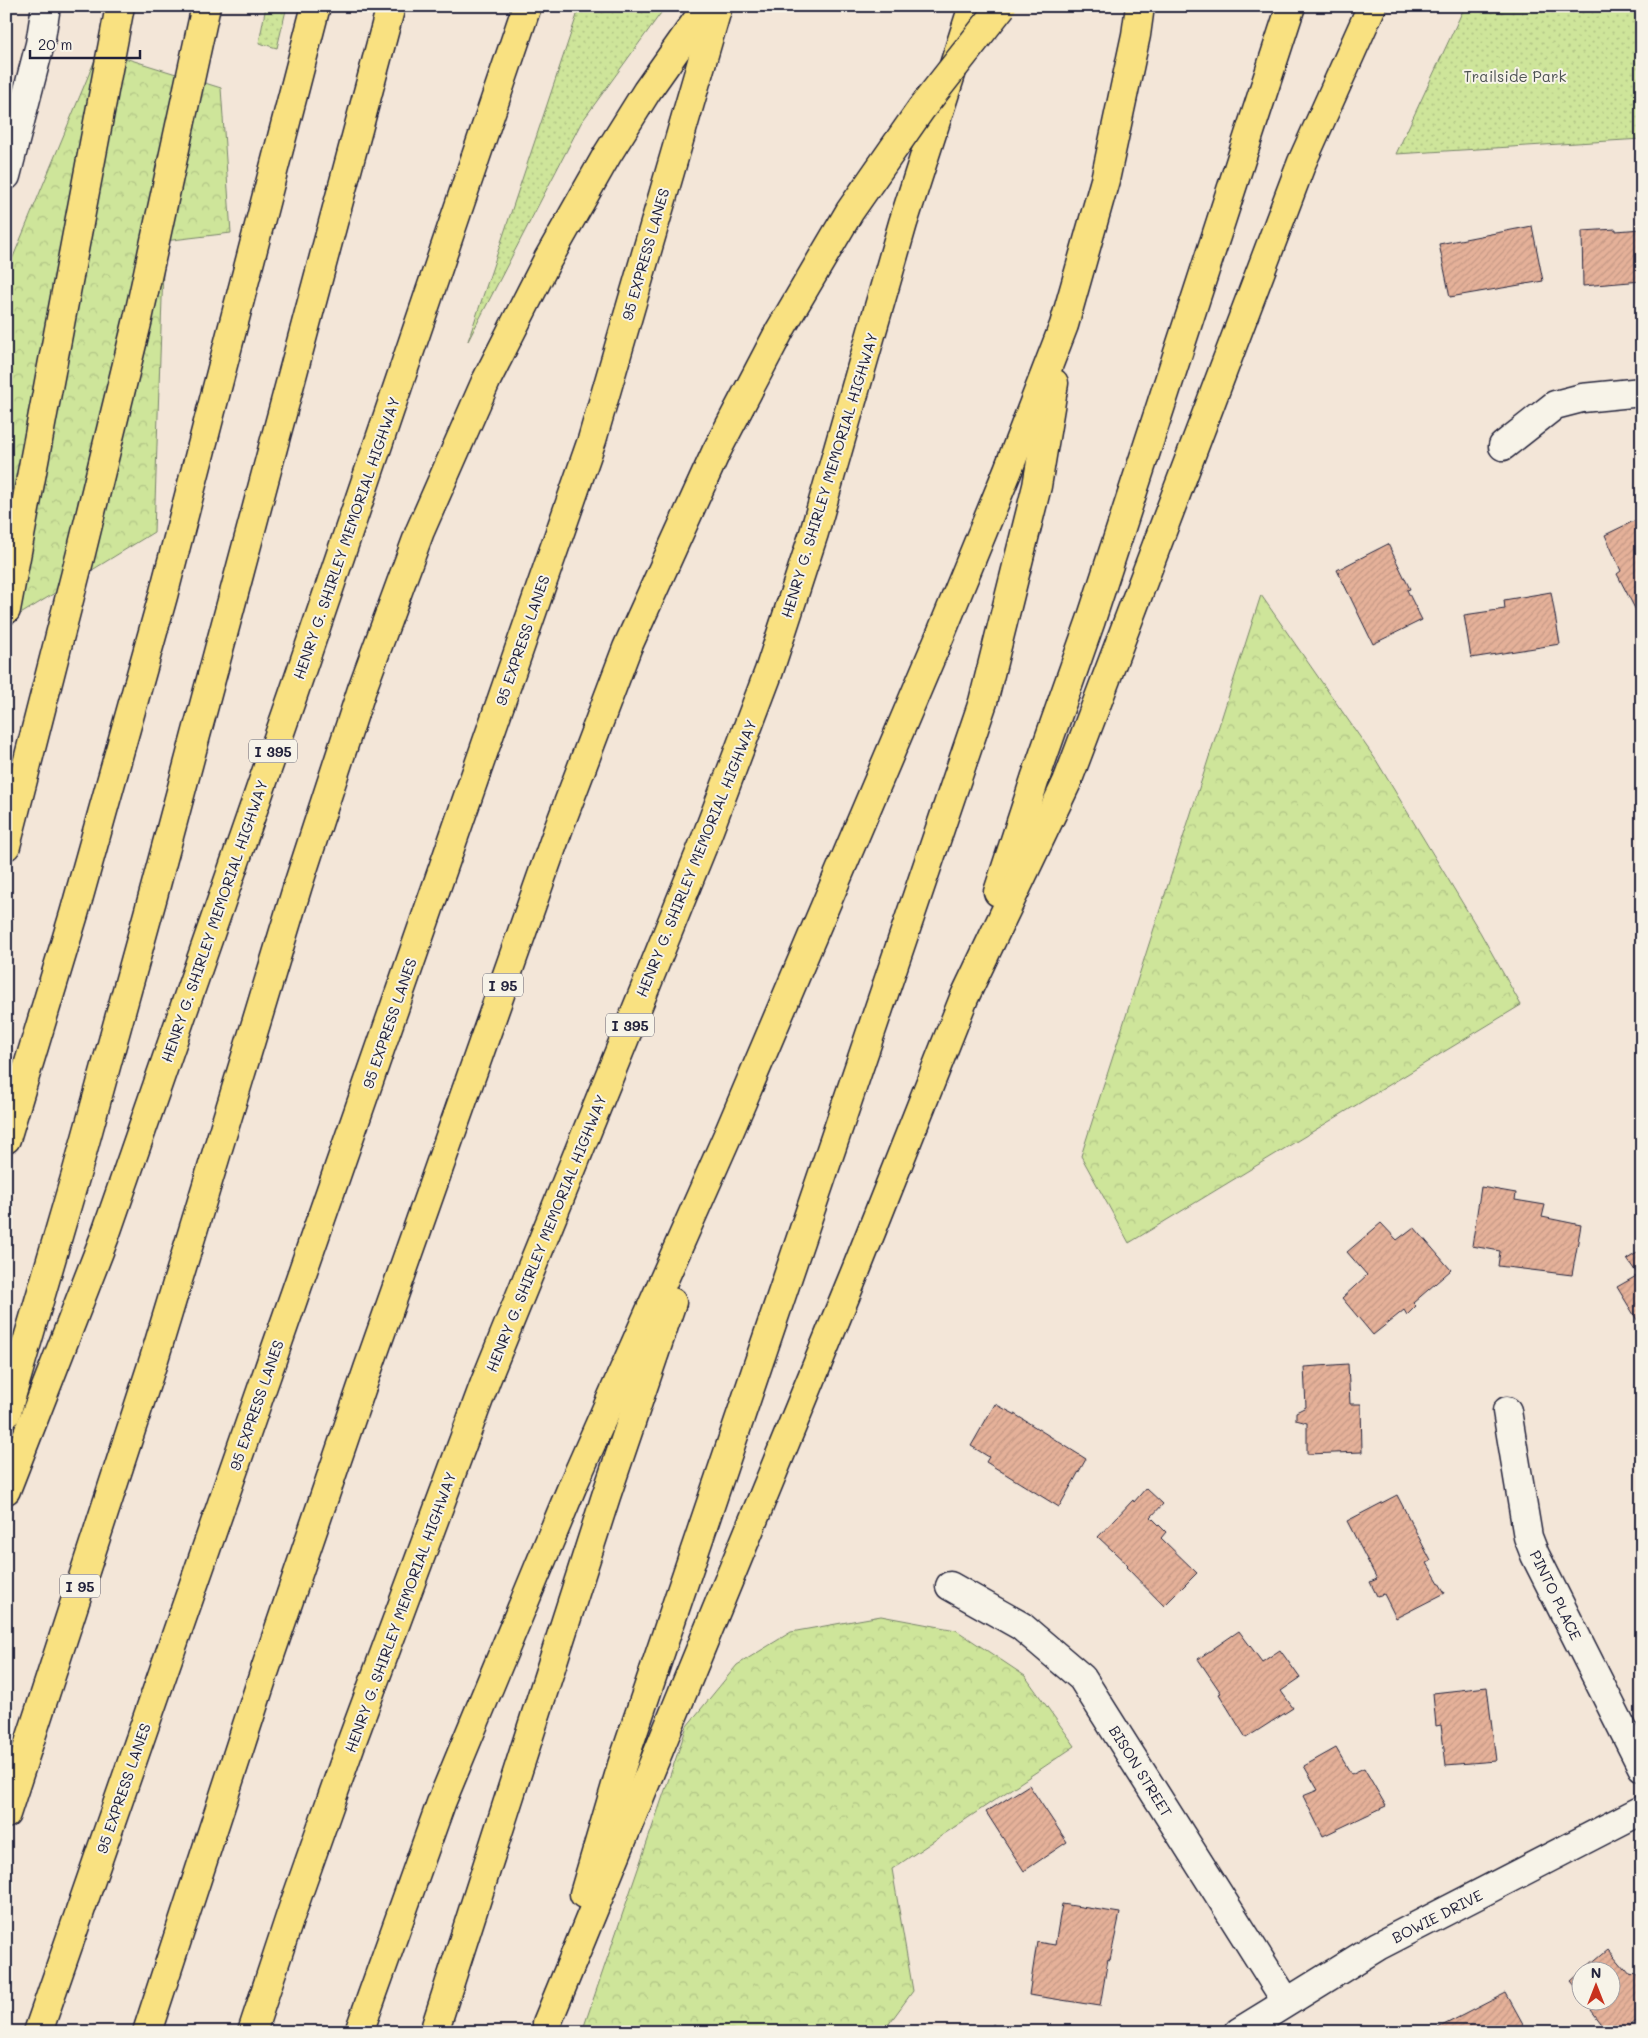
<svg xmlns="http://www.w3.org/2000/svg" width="1648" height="2038" viewBox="0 0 1648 2038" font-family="Mali,sans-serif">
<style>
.green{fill:url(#green-dots);stroke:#78846a}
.forest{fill:url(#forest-crowns);stroke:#78846a}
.building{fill:url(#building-hatch);stroke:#22223b}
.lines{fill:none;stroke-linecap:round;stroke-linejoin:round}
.minor-casing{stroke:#22223b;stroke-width:31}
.motorway-casing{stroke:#22223b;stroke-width:31}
.minor{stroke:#f7f3e8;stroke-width:28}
.motorway{stroke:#f9e181;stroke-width:28}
.motorway-bridge-casing{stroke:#22223b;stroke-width:31;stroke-linecap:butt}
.motorway-bridge{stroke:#f9e181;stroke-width:28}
.labels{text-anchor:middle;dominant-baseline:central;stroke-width:4;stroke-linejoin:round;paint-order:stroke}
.shield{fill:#f7f3e8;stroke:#62616f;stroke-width:1}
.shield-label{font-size:14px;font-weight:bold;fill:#22223b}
.park-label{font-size:15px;fill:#4d5353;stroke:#f7f3e8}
.street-label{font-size:15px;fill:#22223b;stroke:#f7f3e8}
</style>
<defs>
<pattern id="green-dots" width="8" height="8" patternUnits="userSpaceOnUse" patternTransform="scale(1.25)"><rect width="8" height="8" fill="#cee59a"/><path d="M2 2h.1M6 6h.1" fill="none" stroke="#b1c486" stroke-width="1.8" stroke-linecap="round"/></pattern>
<pattern id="forest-crowns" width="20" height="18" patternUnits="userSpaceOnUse" patternTransform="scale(1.25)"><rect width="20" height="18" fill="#cee59a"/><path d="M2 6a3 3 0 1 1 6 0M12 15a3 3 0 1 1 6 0" fill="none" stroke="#b1c486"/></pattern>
<pattern id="building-hatch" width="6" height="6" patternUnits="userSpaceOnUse" patternTransform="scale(1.25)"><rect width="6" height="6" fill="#e5b199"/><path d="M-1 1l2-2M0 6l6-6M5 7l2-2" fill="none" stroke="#c49885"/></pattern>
</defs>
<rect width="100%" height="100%" fill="#f3e6d8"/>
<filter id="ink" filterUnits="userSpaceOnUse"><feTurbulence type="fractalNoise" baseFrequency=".02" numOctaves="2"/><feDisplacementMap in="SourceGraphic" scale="10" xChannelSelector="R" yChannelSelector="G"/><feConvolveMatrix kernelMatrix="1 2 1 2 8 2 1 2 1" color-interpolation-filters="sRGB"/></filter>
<g filter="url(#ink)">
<g class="green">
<polygon points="266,6 287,6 277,48 259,43"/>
<polygon points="580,6 666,6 581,123 468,341"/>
<polygon points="1465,6 1642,6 1642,139 1396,154"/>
</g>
<g class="forest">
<polygon points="99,50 221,88 231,233 164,241 154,532 6,623 6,274"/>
<polygon points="1261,595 1376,760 1480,932 1521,1005 1129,1243 1081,1156"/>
<polygon points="881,1616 956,1630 1025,1676 1075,1746 892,1869 913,1991 883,2032 582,2032 687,1726 737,1665 791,1632"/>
</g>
<g class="building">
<polygon points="1532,226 1543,281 1450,297 1439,244"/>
<polygon points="1616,229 1616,231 1642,229 1642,281 1583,286 1582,231"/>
<polygon points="1642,517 1642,622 1617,574 1621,571 1605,535"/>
<polygon points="1388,544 1410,589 1407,590 1422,620 1373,644 1337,570"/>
<polygon points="1551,592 1560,644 1471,658 1464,615 1505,609 1504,600"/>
<polygon points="1481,1187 1516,1193 1515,1200 1545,1205 1542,1217 1581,1225 1572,1275 1498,1266 1500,1251 1472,1246"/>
<polygon points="1381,1223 1397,1240 1414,1227 1451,1270 1413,1303 1416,1306 1407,1315 1404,1310 1373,1335 1342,1298 1367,1275 1347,1252"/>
<polygon points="1642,1250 1642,1328 1617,1287 1638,1275 1627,1259"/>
<polygon points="1348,1364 1350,1404 1361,1404 1362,1452 1307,1454 1307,1423 1296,1420 1296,1412 1306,1407 1304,1367"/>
<polygon points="995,1404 1016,1415 1086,1459 1059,1507 986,1462 989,1457 971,1446"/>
<rect x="1640" y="1431" width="2" height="25"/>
<polygon points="1146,1488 1163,1504 1151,1517 1166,1532 1161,1538 1197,1573 1164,1606 1126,1567 1128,1565 1098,1537 1133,1500 1134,1502"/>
<polygon points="1397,1495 1431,1561 1427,1563 1445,1593 1396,1618 1384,1594 1377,1596 1370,1582 1377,1579 1347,1521"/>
<polygon points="1239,1631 1262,1662 1280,1650 1300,1678 1281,1691 1293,1708 1246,1738 1219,1694 1221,1693 1198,1659"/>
<polygon points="1487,1687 1496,1761 1446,1765 1441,1725 1436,1726 1433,1693"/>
<polygon points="1336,1748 1351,1774 1364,1768 1386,1806 1323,1836 1303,1796 1318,1790 1304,1766"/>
<polygon points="1029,1785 1067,1842 1024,1871 986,1812"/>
<polygon points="1062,1904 1120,1913 1110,1960 1108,1959 1100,2006 1029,1995 1037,1942 1055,1945"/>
<polygon points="1608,1949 1631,1976 1634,1973 1642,1982 1642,2016 1623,2032 1608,2032 1591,2010 1594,2008 1588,2000 1610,2000 1610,1970 1583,1970"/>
<polygon points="1580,1973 1580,1992 1571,1981"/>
<polygon points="1506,1993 1527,2031 1535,2026 1538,2032 1432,2031"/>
<polygon points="993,2024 1002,2032 986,2032"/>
</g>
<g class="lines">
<g class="minor-casing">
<g id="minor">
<polyline points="6,176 40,44 46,6"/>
<polyline points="1503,446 1555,405 1582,398 1642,392"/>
<polyline points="1507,1411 1528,1537 1535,1555 1642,1767"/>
<polyline points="950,1586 1021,1626 1082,1678 1286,2001"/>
<polyline points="1239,2032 1378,1946 1642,1810"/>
</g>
</g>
<g class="motorway-casing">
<g id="motorway">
<polyline points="6,610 120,6"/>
<polyline points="6,846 81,553 138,319 206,6"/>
<polyline points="998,892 1035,779 1091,620 1291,6"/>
<polyline points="6,1139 74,914 163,596 316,6"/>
<polyline points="6,1414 77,1171 153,896 391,6"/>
<polyline points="6,1490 105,1236 294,692 527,6"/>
<polyline points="6,1814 154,1359 298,885 362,689 420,531 486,381 548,259 607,155 647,91 707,6"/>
<polyline points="584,1894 622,1765 983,702 1037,486 1054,383"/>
<polyline points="547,2023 856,1270 964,998 1067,782 1302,162 1372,6"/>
<polyline points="38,2032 592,440 718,6"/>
<polyline points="252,2032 292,1911 353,1738 486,1380 706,838 769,671 814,533 903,223 973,6"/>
<polyline points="359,2032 441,1803 572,1487 730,1130 942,631 1008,470 1064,325 1105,180 1136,35 1140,6"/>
<polyline points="434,2032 606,1496 672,1302"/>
</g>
</g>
<use href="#minor" class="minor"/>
<use href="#motorway" class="motorway"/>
<g class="motorway-bridge-casing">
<polyline id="motorway-bridge" points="147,2032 265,1670 368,1369 558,830 627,648 716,452 780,330 850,211 921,109 1002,6"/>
</g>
<use href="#motorway-bridge" class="motorway-bridge"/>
</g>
</g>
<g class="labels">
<g class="shield">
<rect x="249" y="739.5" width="48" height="23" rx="4"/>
<rect x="483" y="973.5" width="40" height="23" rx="4"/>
<rect x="606" y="1013.5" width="48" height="23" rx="4"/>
<rect x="60" y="1574.5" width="40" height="23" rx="4"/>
</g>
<g class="shield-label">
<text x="273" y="751">I 395</text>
<text x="503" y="985">I 95</text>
<text x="630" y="1025">I 395</text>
<text x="80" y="1586">I 95</text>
</g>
<g class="park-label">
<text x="1515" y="76">Trailside Park</text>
</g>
<g class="street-label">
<text transform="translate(645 254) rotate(-74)">95 EXPRESS LANES</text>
<text transform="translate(829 475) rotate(-73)">HENRY G. SHIRLEY MEMORIAL HIGHWAY</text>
<text transform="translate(346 538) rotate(-71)">HENRY G. SHIRLEY MEMORIAL HIGHWAY</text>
<text transform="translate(522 640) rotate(-71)">95 EXPRESS LANES</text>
<text transform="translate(696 858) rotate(-68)">HENRY G. SHIRLEY MEMORIAL HIGHWAY</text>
<text transform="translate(214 921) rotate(-71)">HENRY G. SHIRLEY MEMORIAL HIGHWAY</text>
<text transform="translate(389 1023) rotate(-71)">95 EXPRESS LANES</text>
<text transform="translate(546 1233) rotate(-68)">HENRY G. SHIRLEY MEMORIAL HIGHWAY</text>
<text transform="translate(256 1405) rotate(-71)">95 EXPRESS LANES</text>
<text transform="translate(1556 1595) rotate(64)">PINTO PLACE</text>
<text transform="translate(400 1612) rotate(-70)">HENRY G. SHIRLEY MEMORIAL HIGHWAY</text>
<text transform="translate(1141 1771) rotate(58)">BISON STREET</text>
<text transform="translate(123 1788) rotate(-71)">95 EXPRESS LANES</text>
<text transform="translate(1437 1916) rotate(-27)">BOWIE DRIVE</text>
</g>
</g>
<rect width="1648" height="2038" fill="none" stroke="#f7f3e8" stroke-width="25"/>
<rect x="12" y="12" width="1623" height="2013" fill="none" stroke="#22223b" stroke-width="2" filter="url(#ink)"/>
<g transform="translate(1596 1986)"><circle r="24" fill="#f7f3e8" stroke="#a29fa3"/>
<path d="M0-4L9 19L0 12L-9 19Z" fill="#c8321e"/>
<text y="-8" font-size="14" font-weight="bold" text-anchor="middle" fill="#22223b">N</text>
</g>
<path d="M30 50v8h110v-8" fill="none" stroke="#22223b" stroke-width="2.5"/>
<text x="38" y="50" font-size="15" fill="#22223b" stroke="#f7f3e8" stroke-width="4" paint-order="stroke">20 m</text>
</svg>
